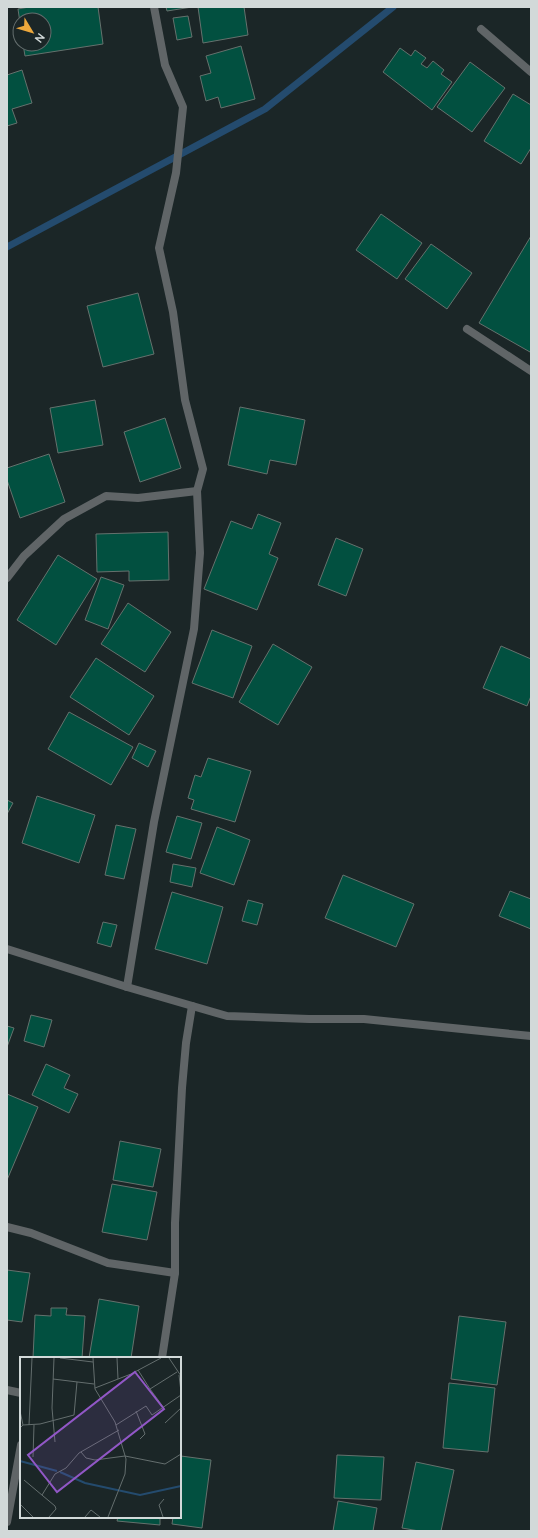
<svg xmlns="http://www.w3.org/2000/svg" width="538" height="1538" viewBox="0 0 538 1538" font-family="Lato,sans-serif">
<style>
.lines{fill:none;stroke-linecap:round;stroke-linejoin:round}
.stream{stroke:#244b6e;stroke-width:7}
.building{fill:#025040;stroke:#65716d}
.minor{stroke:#606567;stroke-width:8}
.tertiary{stroke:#606567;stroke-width:8}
.inset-river{fill:none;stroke:#244b6e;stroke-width:2}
.inset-road{fill:none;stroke:#646e6e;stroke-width:1}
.view{fill:#9157c6;fill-opacity:0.15;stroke:#9157c6;stroke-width:2}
.inset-edge{fill:none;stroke:#d2d9d9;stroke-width:2}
</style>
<rect width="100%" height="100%" fill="#1b2627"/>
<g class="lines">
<polyline class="stream" points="7,247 265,109 393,7"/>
</g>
<g class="building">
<polygon points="29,7 98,7 103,44 25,56 23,44 44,44 44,20 20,20 20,23 18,9"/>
<polygon points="166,7 192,7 167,11"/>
<polygon points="198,7 244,7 248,35 203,43"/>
<polygon points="188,16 192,37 177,40 173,18"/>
<polygon points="241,46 255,99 221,108 218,97 206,101 200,76 211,73 206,56"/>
<polygon points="400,48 411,56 415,50 426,58 421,64 427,68 433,61 444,70 441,74 452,82 432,110 383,72"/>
<polygon points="470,62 505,88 472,132 437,107"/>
<polygon points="22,70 32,103 12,109 17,123 7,126 7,75"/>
<polygon points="513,94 531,105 531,148 521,164 484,141"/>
<polygon points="381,214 422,243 397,279 356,250"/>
<polygon points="531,236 531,350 530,352 479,323"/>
<polygon points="431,244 472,273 447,309 405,279"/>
<polygon points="138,293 154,354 103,367 87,306"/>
<polygon points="95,400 103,445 58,453 50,408"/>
<polygon points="240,407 305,420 296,465 270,460 267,474 228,465"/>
<polygon points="165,418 181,468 140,482 124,432"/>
<polygon points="49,454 65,502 20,518 7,480 7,468"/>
<polygon points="258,514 281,523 269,554 278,558 257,610 204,589 231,521 252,529"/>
<polygon points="168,532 169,580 129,581 129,571 97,572 96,534"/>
<polygon points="336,538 363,549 346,596 318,585"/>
<polygon points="58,555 97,579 56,645 17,620"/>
<polygon points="101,577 124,585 108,629 85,620"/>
<polygon points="128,603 171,632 145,672 101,644"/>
<polygon points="212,630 252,646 233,698 192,683"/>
<polygon points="273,644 312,667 278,725 239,702"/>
<polygon points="501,646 531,659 531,696 527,706 483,688"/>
<polygon points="96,658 154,696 129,735 70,697"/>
<polygon points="69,712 133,747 111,785 48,749"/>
<polygon points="139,743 156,751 148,767 132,758"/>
<polygon points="208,758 251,771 235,822 191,809 194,800 188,798 195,775 201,777"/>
<polygon points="37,796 95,815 79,863 22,843"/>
<polygon points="7,800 13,803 7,814"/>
<polygon points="177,816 202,823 191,859 166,852"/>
<polygon points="116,825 136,829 124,879 105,875"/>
<polygon points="217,827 250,840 234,885 200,873"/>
<polygon points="173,864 196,868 192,887 170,882"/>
<polygon points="343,875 414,904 396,947 325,918"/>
<polygon points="510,891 531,899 531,929 499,916"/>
<polygon points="172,892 223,907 207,964 155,949"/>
<polygon points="248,900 263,904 257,925 242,921"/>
<polygon points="103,922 117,925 111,947 97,943"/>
<polygon points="31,1015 52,1020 44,1047 24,1041"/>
<polygon points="7,1026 14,1028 7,1047"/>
<polygon points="46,1064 70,1075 64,1088 78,1094 69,1113 32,1095"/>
<polygon points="7,1094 38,1107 7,1180"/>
<polygon points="120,1141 161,1149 153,1187 113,1180"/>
<polygon points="112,1184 157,1192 147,1240 102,1232"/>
<polygon points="7,1270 30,1273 22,1322 7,1320"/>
<polygon points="99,1299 139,1306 131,1358 89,1358"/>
<polygon points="51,1308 67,1308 66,1315 85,1316 82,1358 33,1358 35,1315 51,1316"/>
<polygon points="459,1316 506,1322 497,1385 451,1379"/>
<polygon points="449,1383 495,1388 488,1452 443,1448"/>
<polygon points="337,1455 384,1457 381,1500 334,1498"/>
<polygon points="181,1456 211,1460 202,1528 172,1524 173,1517 180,1517"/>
<polygon points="416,1462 454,1470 441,1531 419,1531 402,1528"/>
<polygon points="338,1501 377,1508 373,1531 333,1531"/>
<polygon points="118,1517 160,1517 160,1525 117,1521"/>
</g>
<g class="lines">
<g class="minor">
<polyline points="481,29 531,72"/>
<polyline points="467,329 531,371"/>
<polyline points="7,578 24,556 64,519 106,496 138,498 197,491"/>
<polyline points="127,987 154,822 194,629 200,553 197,491 203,469 185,400 173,312 159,248 176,173 183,107 165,65 154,7"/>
<polyline points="7,1227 31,1233 108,1263 175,1273"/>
<polyline points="162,1358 175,1273 175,1223 182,1088 186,1043 192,1006"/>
<polyline points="7,1390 21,1393"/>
<polyline points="7,1522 21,1445"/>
</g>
<polyline class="tertiary" points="7,949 127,987 227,1016 309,1019 364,1019 531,1036"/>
</g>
<g transform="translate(20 1357)">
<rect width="161" height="161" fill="#1b2627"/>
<path class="inset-river" d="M0 104 37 114M40 115 65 126 120 138 161 129"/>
<path class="inset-road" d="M34 1 32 51 35 85M40 1 73 5M73 1 75 32 95 65 106 102 105 117 88 160M97 1 98 22M149 1 161 19M118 13 130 32 157 15M159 18 161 35M33 22 74 27M75 31 111 17 141 1M130 32 144 51M0 54 3 68M116 54 125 77 120 82M145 66 161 51M9 68 12 1M96 68 126 49 132 58 161 38M0 71 3 68 20 67 54 58 57 25M61 95 66 101 75 103 105 99 145 107 161 97M13 100 14 68M4 123 35 149 36 152 29 160M22 138 35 117 46 111 59 96 99 73M0 147 13 160M65 160 71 153 80 160M143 160 139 148 144 142"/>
<path class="view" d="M115 15 144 52 37 135 8 98Z"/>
<rect width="161" height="161" class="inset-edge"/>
</g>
<rect width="538" height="1538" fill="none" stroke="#d2d9d9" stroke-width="16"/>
<g transform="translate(32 32) rotate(128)"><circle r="19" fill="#1b2627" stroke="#646e6e"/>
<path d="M0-3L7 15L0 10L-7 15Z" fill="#eda83c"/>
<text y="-6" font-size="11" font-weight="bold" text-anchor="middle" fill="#d2d9d9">N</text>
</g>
</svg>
